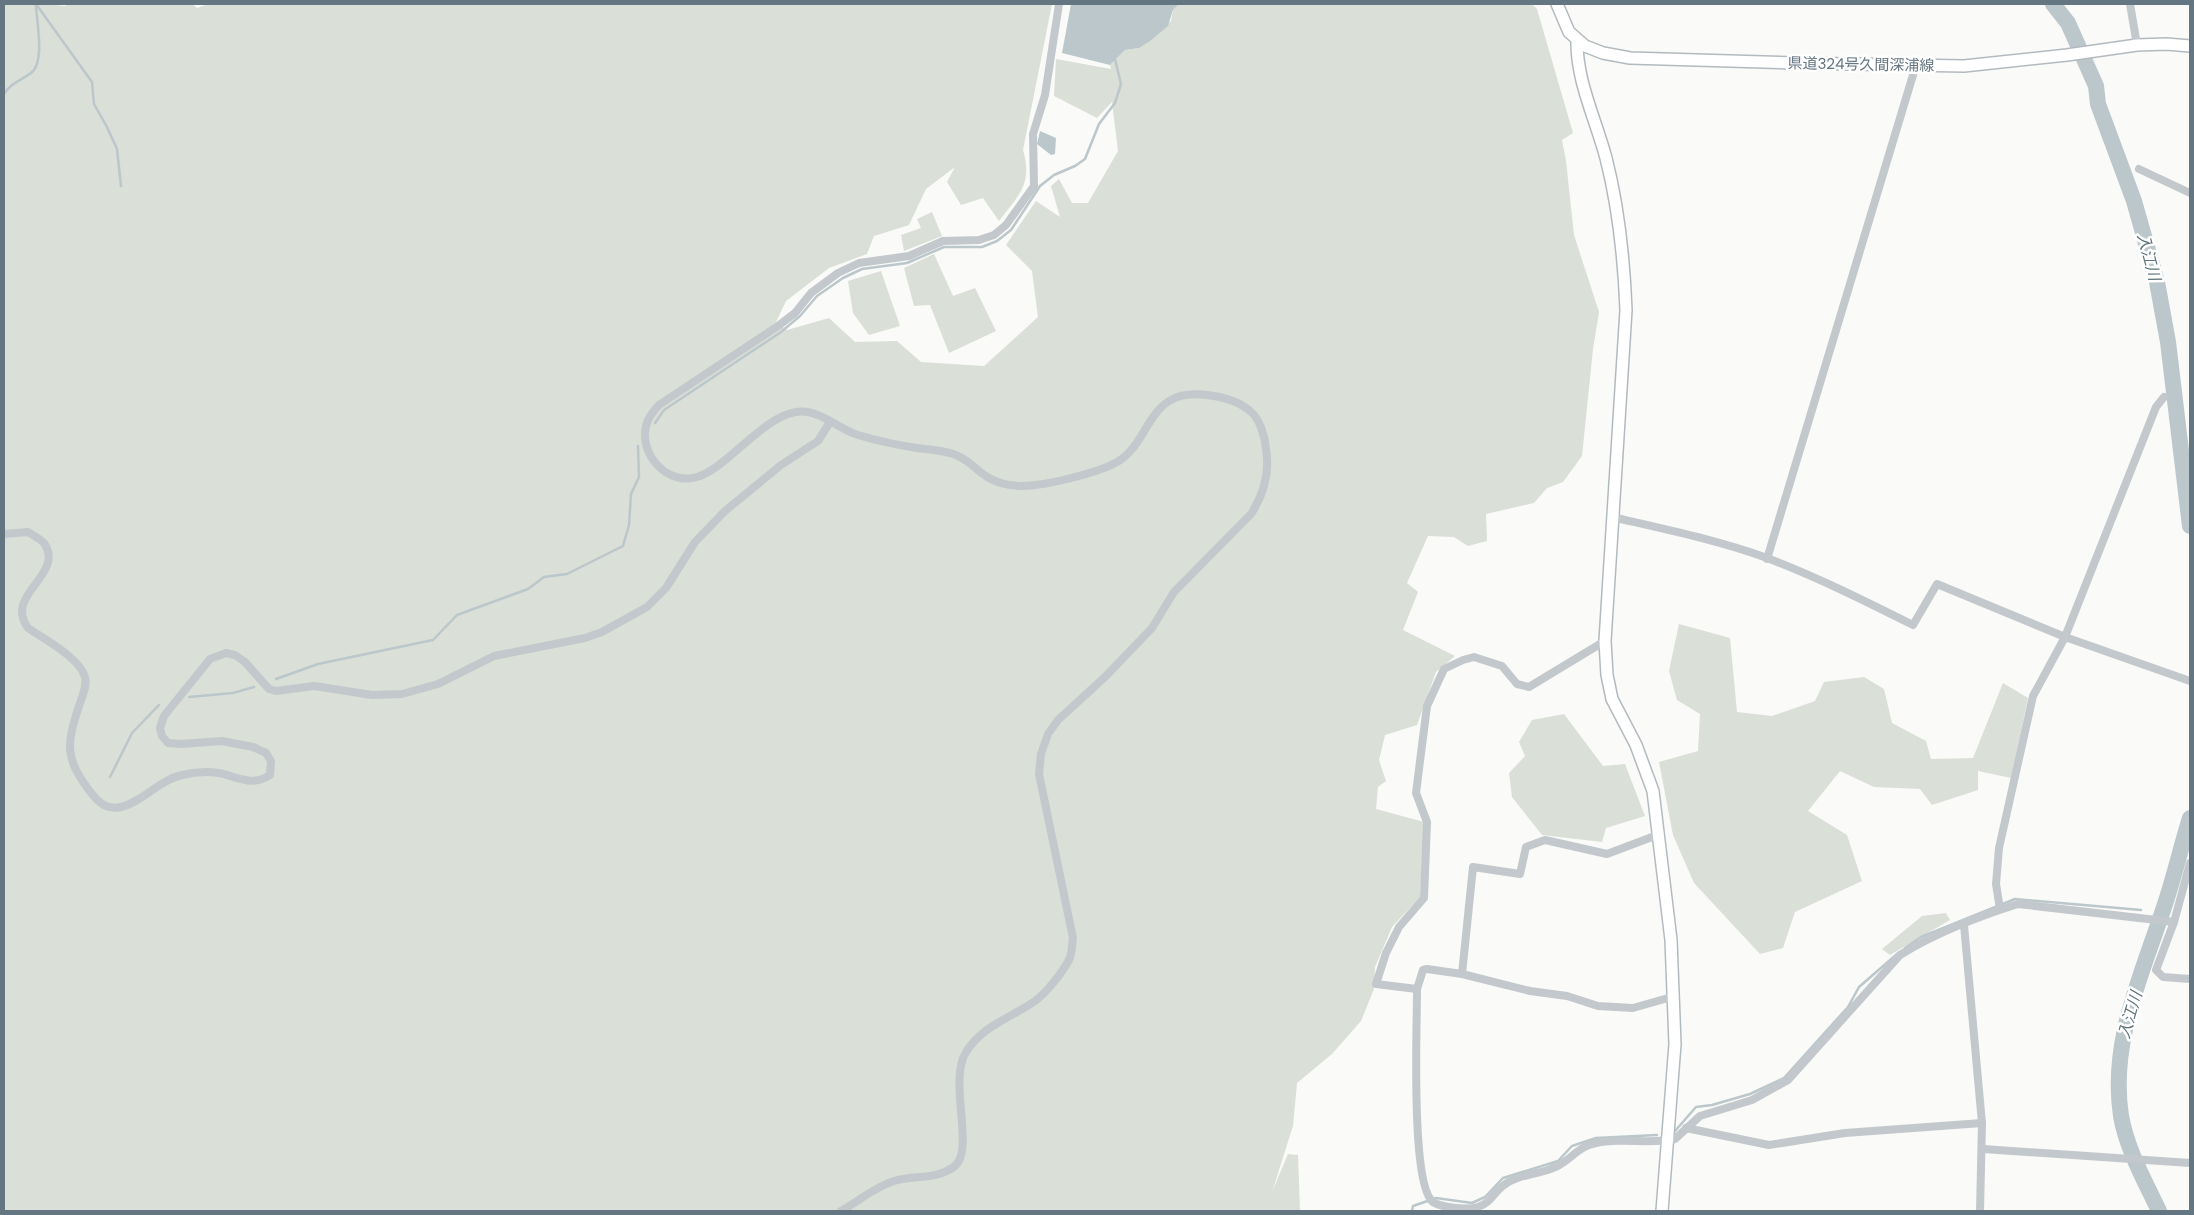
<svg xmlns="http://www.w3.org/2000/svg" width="2194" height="1215" viewBox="0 0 2194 1215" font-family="Poppins,'Noto Sans JP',sans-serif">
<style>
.green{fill:#dadfd7}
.water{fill:#bbc7cb}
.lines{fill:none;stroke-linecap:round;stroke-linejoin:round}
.stream{stroke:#bbc7cb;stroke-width:2.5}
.river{stroke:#bbc7cb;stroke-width:16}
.secondary-casing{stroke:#b3babf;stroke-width:14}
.street{stroke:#c3c8cc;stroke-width:8}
.secondary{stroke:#fff;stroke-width:11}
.labels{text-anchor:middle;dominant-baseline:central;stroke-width:5;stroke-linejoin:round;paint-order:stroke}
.street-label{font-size:15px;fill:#657683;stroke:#fff}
.water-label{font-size:16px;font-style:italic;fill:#60757c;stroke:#fff}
</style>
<rect width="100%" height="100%" fill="#fafaf8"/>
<g class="green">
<path d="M4 4H45L65 6 68 4H192L197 8 208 4H1052L1023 150C1033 184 1019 195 999 221L983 198 961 205 947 182 955 167 926 189 909 225 874 236 867 254 829 268 786 301 776 322 787 330 829 318 855 342 897 341 921 362 984 366 1038 317 1032 271 1006 245 1036 201 1060 217 1051 186 1059 179 1072 203H1088L1118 151 1112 102 1097 118 1054 96 1056 59 1111 69 1110 65 1125 50 1139 48 1171 21 1173 10 1179 4H1532L1537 9 1573 133 1562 140 1566 161 1574 235 1599 312 1593 349 1582 456 1563 482 1547 488 1534 503 1486 514 1487 541 1468 546 1454 537 1428 536 1407 583 1418 592 1403 630 1455 656 1436 672 1417 725 1385 735 1379 760 1386 781 1378 787 1376 809 1424 822 1420 897 1392 927 1375 967 1374 989 1361 1021 1332 1054 1297 1083 1293 1126 1272 1192 1288 1154 1298 1155 1300 1211H4Z"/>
<polygon points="932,212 942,236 904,251 901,235 921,228 917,219"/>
<polygon points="934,254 953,296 975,288 996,331 949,353 930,305 914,306 904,268"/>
<polygon points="881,271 900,326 869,335 853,313 848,281"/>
<polygon points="1679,624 1730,638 1737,712 1772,716 1815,701 1824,682 1864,677 1884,689 1892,723 1926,741 1931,759 1973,758 2003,683 2028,698 2011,778 1978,771 1978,790 1932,805 1920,789 1874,787 1840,771 1808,811 1847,835 1862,881 1795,912 1783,948 1760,954 1694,883 1673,835 1659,762 1698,751 1700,714 1677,700 1669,671"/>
<polygon points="1564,714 1603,766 1625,764 1645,816 1606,828 1602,842 1542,835 1512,797 1509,773 1525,756 1519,742 1532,720"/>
<polygon points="1946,913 1950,920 1890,955 1882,949 1922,916"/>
</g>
<g class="water">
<polygon points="1071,4 1179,4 1173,10 1168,26 1150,41 1139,48 1125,50 1110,65 1062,53"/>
<polygon points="1040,131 1056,138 1055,154 1051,155 1037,144"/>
</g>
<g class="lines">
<g class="stream">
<polyline points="36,4 92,82 94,104 107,127 117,149 121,186"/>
<path d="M4 94C11 83 20 81 31 73 45 63 37 23 36 6"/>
<polyline points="655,423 664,410 781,332 800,316 817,296 843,278 862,269 907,263 944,247 982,247 997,241 1011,230 1040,186 1054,175 1075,166 1085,159 1099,124 1115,103 1121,84 1115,59"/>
<polyline points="276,679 318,664 433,640 457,615 528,589 544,577 567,574 623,546 629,525 631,494 639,477 638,446"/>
<polyline points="189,697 233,693 254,687"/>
<polyline points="110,777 132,733 159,705"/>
<polyline points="1905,948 1921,937 2015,899 2141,910"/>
<polyline points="1675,1131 1696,1107 1712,1105 1750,1094 1784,1078 1848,1007 1859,987 1897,954"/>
<polyline points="1412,1211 1413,1206 1436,1198 1472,1203 1485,1197 1503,1178 1558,1161 1572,1146 1596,1138 1657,1135"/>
</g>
<g class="river">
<polyline points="2053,4 2068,23 2096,86 2098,104 2134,201 2157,282 2168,342 2190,526"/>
<path d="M2159 1211C2145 1181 2127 1150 2121 1116 2110 1044 2140 979 2162 913 2173 882 2180 850 2190 818"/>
</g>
<g class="secondary-casing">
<g id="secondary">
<polyline points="1557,4 1569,32 1585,46 1603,53 1630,58 1794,63 1964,66 2067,55 2137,45 2166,44 2190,46"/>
<path d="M1577 40C1576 80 1596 120 1606 158 1619 209 1624 258 1626 310L1605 641 1607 675 1612 699 1636 745 1653 791 1671 940 1675 1044 1662 1211"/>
</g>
</g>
<g class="street">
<polyline points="2130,4 2137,45"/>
<polyline points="2139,169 2190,193"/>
<path d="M1612 517C1664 529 1717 540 1767 558 1817 577 1865 601 1913 625L1937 584 2065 637 2190 681"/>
<path d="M4 534 28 532C33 535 40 539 44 543 66 575 3 594 28 628 44 639 80 658 85 677 87 685 83 695 80 703 66 745 64 758 92 794 100 804 108 810 121 807 143 802 159 780 182 775 194 772 207 771 219 773 238 777 252 787 270 775L271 761 266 753 253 747 222 741 181 744 168 743 162 736 160 728 164 716 210 659 226 653 235 655 245 662 269 689 276 691 314 686 372 695 402 694 438 684 494 656 585 638 602 632 647 607 666 588 695 542 725 511 781 465 818 441 830 422"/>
<polyline points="1767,559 1916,65"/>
<polyline points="1605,641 1529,687 1517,684 1502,666 1474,657 1463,660 1444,669 1427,706 1416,793 1427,822 1424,898 1399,927 1386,953 1376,984 1417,989 1423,970 1427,969 1462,974 1530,991 1567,996 1598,1006 1633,1008 1675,996"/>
<polyline points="2190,863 2174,922 2156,970 2163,977 2190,979"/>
<polyline points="2000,909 1996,884 1999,848 2033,696 2065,637 2156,407 2164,397"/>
<polyline points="1964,925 1982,1123 1980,1211"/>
<polyline points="1462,974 1473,867 1520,874 1526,847 1545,840 1607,854 1660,834"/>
<path d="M1417 989C1417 1027 1411 1176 1431 1200 1437 1208 1469 1210 1478 1207 1491 1203 1494 1192 1504 1185 1521 1172 1547 1175 1564 1162 1573 1156 1578 1149 1589 1145 1616 1136 1647 1145 1675 1139L1700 1116 1752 1100 1788 1080 1900 955C1934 934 1980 916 2018 904L2174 922"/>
<polyline points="1686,1128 1769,1145 1845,1133 1982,1123"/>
<polyline points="1983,1149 2190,1163"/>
<path d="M841 1211C857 1202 875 1187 894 1181 914 1175 937 1180 955 1166 975 1149 948 1081 966 1052 983 1025 1011 1018 1035 1001 1047 992 1062 973 1069 960 1072 954 1072 944 1073 938L1039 774 1041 754 1048 734 1058 720 1105 677 1152 628 1174 592 1251 514C1264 494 1270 473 1266 449 1265 437 1260 419 1250 411 1233 396 1189 388 1169 401 1146 416 1142 448 1117 462 1100 472 1055 483 1035 485 1020 487 1003 486 989 478 978 472 970 461 958 456 946 450 930 450 917 448 897 445 878 441 858 435 841 430 826 415 808 412 770 405 732 466 697 477 668 486 639 455 646 426 648 417 653 412 659 405L778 326 795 313 811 293 838 273 859 263 909 256 943 241 979 240 994 235 1006 225 1034 186 1033 134 1045 95 1059 4"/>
</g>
<use href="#secondary" class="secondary"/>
</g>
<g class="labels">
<g class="street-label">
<text transform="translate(1861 64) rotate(1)">県道324号久間深浦線</text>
</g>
<g class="water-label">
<text transform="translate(2149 257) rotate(75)">入江川</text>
<text transform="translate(2130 1015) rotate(-74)">入江川</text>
</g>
</g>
<rect width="2194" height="1215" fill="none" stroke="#657683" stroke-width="10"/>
</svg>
